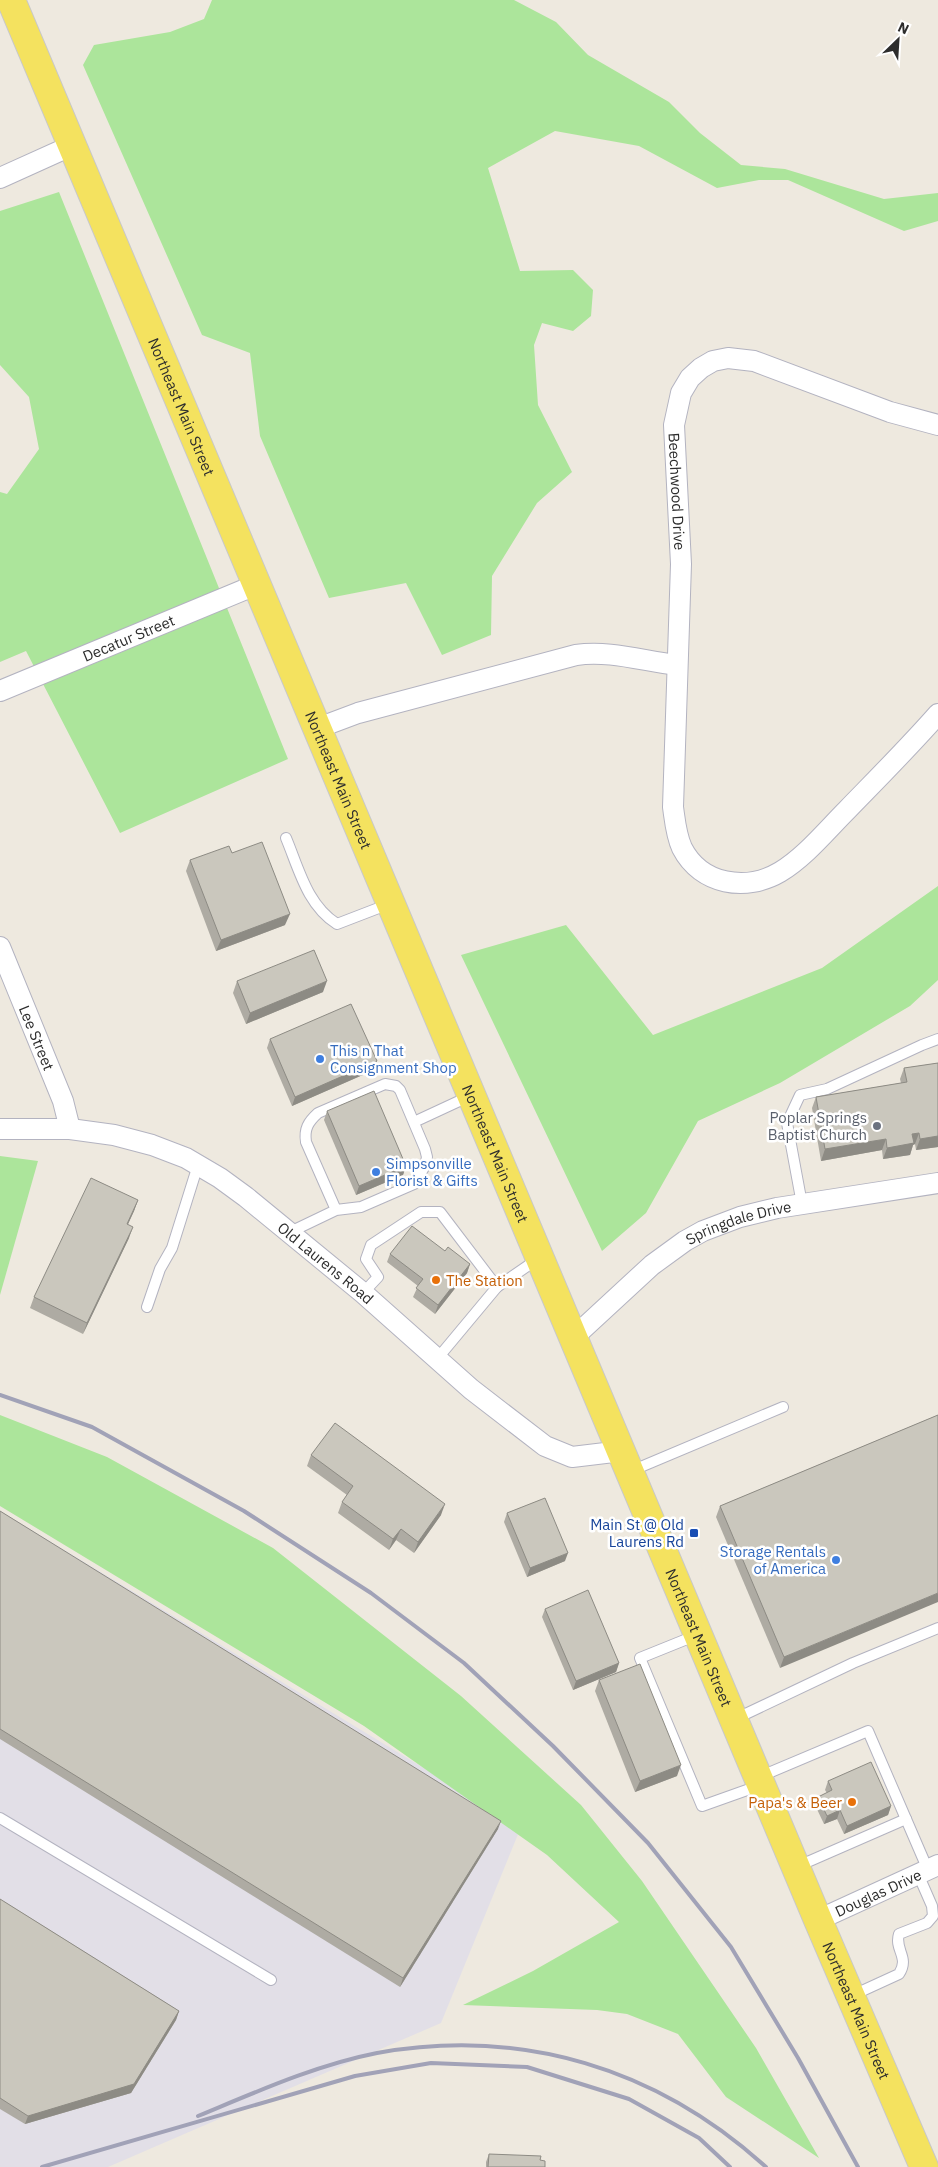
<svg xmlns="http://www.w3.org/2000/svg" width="938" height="2167" viewBox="0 0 938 2167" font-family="'IBM Plex Sans',sans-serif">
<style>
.industrial{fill:#e2dfe7}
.green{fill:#ace59b}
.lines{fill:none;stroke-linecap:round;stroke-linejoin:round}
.lane-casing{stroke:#b3b3c0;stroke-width:12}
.street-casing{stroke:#b3b3c0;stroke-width:22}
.primary-casing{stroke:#c8c8c8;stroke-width:30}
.lane{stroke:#fff;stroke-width:10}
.street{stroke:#fff;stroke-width:20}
.primary{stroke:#f4e25f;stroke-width:28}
.rail{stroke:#a1a2b7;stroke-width:4}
.wall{fill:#aeaba3}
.shaded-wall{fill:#8d8b84}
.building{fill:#cac7bd;stroke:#8d8b84}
.shop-dot{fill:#3f7fe0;stroke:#fff;stroke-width:2}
.worship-dot{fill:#6b7280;stroke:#fff;stroke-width:2}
.food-dot{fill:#e8710a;stroke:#fff;stroke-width:2}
.transit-dot{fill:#1a4fb4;stroke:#fff;stroke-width:2}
.labels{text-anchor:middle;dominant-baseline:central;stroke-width:5;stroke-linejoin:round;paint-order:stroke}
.street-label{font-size:15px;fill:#2d2d2d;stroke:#fff}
.shop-label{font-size:15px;fill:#366cbe;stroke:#fff;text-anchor:start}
.worship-label{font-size:15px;fill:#5b616d;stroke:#fff;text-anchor:end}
.food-label{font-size:15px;fill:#c56008;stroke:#fff;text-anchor:start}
.transit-label{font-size:15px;fill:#164399;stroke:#fff;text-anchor:end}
</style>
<rect width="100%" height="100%" fill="#eee9df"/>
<polygon class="industrial" points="0,1511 521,1827 441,2023 108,2167 0,2167"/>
<g class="green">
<polygon points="212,0 514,0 556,22 588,55 669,102 700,133 741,165 785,169 884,199 938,193 938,221 904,231 788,180 759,180 717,188 639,146 555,131 488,168 520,271 573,270 593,290 591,316 573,331 542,323 534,345 538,405 572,472 537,503 492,576 491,635 442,655 406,583 329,598 260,436 250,353 202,335 83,65 94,45 170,32 204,19"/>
<polygon points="59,192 288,759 120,833 26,651 0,662 0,492 7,494 39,449 29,397 0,365 0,211"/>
<polygon points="938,886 938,980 910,1006 780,1083 698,1121 646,1213 602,1251 461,955 566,925 653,1035 822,968"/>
<polygon points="0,1156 38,1161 0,1295"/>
<polygon points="0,1415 107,1457 273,1548 461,1696 581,1805 642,1881 756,2048 819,2158 726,2097 678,2034 627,2014 597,2010 463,2005 533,1971 619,1922 547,1855 364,1726 0,1506"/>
</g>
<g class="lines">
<g class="lane-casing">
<g id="lane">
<path d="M286 838C299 869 307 905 337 924L389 904"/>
<polyline points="414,1122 470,1096"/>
<polyline points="802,1204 787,1123 800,1095 827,1089 922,1045 938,1039"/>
<path d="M288 1233 336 1210 361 1207 414 1184 425 1166 427 1157 425 1149 400 1090 396 1086 385 1084 318 1113C308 1122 304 1129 306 1142L336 1210"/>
<polyline points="497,1287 539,1258"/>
<polyline points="363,1293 378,1277 366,1259 371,1245 421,1212 440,1212 497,1287 437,1359"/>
<polyline points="147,1307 160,1269 172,1248 198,1165"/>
<polyline points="631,1471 783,1407"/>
<polyline points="697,1635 640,1658 702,1806 761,1785"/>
<polyline points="735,1719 853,1663 938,1628"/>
<polyline points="759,1777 868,1731 906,1819 796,1867"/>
<polyline points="0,1818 271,1980"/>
<polyline points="906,1819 928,1870"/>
<path d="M851 1996 899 1974C910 1957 894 1950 899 1934L927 1923 933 1916 932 1906 918 1874"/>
</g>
</g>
<g class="street-casing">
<g id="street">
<polyline points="0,178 73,145"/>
<path id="s1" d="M938 425 890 412 754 361 728 358 713 361 701 368 690 378 681 393 674 425 681 564 673 807C675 821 676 835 682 848 701 885 746 892 780 872 805 857 826 831 847 810 878 778 909 747 938 714"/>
<path id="s2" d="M0 691 258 584"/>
<path d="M318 728 358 713 576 655C609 650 643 661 677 665"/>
<path id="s3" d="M0 947 63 1101 70 1129"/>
<path id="s4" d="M0 1129H70L114 1135 152 1145 186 1158 220 1178 246 1197 363 1293 471 1389 545 1446 572 1457 622 1451"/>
<path id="s5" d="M574 1337 652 1265 685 1241 703 1231 740 1217 777 1208 938 1183"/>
<path id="s6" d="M818 1920 938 1865"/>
</g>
</g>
<g class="primary-casing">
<g id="primary">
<path id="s7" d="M11 0 818 1920 924 2167"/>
</g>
</g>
<use href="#lane" class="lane"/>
<use href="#street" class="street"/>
<use href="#primary" class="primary"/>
<g class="rail">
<polyline points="0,1395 92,1427 244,1511 371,1593 464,1663 553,1746 648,1843 731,1947 798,2058 858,2167"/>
<path d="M198 2116C256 2092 316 2065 377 2053 522 2027 657 2068 766 2167"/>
<polyline points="42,2167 355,2076 431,2063 527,2067 629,2099 699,2138 730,2167"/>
</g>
</g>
<g class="wall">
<polygon points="232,853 285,925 216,951 186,871 190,860"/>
<polygon points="237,981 323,992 246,1024 233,993"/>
<polygon points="270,1039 374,1070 292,1106 267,1048"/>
<polygon points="938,1063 938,1147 916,1150 915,1144 913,1145 910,1155 883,1159 882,1150 821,1161 812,1108 816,1097 901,1083 900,1079 904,1068"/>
<polygon points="327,1111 406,1166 403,1175 356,1195 324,1120"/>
<polygon points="138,1200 134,1211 128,1224 129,1238 83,1334 30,1308 34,1297"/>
<polygon points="445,1251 470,1264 467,1273 435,1314 413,1297 418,1286 387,1262 390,1254"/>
<polygon points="938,1415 780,1668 716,1517 720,1506"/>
<polygon points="311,1455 441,1515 414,1553 396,1540 389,1550 338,1513 342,1502 347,1495 307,1466"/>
<polygon points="0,1511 498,1829 400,1987 0,1739"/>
<polygon points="507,1513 565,1561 527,1577 504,1522"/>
<polygon points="545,1609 619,1663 616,1672 573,1690 542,1617"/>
<polygon points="599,1680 677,1776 635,1792 595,1691"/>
<polygon points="828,1781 891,1806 888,1815 844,1834 837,1819 824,1824 815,1805 818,1797 827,1793 825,1790"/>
<polygon points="0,1899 179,2011 176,2020 131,2093 25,2124 0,2109"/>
<polygon points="489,2154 540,2160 545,2167 486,2167 486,2162"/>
</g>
<g class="shaded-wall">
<polygon points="290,914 285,925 216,951 221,940"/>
<polygon points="327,981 323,992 246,1024 250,1013"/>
<polygon points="377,1061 374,1070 292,1106 295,1097"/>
<polygon points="919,1133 915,1144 913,1145 910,1155 883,1159 887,1148 912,1134"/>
<polygon points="938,1136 938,1147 916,1150 920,1139"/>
<polygon points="886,1139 882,1150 821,1161 825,1149"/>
<polygon points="406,1166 403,1175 356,1195 359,1186"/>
<polygon points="138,1200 134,1211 123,1235 127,1224"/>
<polygon points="133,1227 129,1238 83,1334 87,1323"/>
<polygon points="470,1264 467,1273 435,1314 438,1305"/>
<polygon points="445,1504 441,1515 414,1553 418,1542"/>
<polygon points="401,1529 396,1540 389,1550 393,1539"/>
<polygon points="568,1553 565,1561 527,1577 530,1568"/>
<polygon points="938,1593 938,1602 780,1668 784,1657"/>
<polygon points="619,1663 616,1672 573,1690 576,1681"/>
<polygon points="681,1765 677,1776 635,1792 640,1781"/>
<polygon points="891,1806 888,1815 844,1834 847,1826"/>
<polygon points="840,1810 837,1819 824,1824 827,1816"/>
<polygon points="501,1821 498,1829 400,1987 403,1978"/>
<polygon points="179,2011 176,2020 131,2093 25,2124 28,2116"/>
</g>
<g class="building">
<polygon points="262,842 290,914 221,940 190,860 229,846 232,853"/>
<polygon points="314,950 327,981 250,1013 237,981"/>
<polygon points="351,1004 377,1061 295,1097 270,1039"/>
<polygon points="938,1063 938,1136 920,1139 919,1133 912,1134 914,1143 887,1148 886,1139 825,1149 816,1097 907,1082 904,1068"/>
<polygon points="374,1091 406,1166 359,1186 327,1111"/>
<polygon points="91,1178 138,1200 127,1224 133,1227 87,1323 34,1297"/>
<polygon points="412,1226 445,1251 448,1247 470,1264 438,1305 416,1288 423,1279 390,1254"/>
<polygon points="938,1415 938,1593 784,1657 720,1506"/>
<polygon points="335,1423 445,1504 418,1542 401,1529 393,1539 342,1502 353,1486 311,1455"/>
<polygon points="545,1498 568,1553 530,1568 507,1513"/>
<polygon points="0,1511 501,1821 403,1978 0,1729"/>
<polygon points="588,1590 619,1663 576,1681 545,1609"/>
<polygon points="640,1664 681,1765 640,1781 599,1680"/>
<polygon points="871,1762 891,1806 847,1826 840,1810 827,1816 818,1797 832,1790 828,1781"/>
<polygon points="0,1899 179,2011 134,2084 28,2116 0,2098"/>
<polygon points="489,2154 541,2156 540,2160 545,2161 545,2167 488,2167"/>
</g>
<g class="shop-dot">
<circle cx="320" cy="1059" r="5"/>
<circle cx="376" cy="1172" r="5"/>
<circle cx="836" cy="1560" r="5"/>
</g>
<circle class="worship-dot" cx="877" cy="1126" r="5"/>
<g class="food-dot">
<circle cx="436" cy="1280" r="5"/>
<circle cx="852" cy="1802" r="5"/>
</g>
<rect class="transit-dot" x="689" y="1528" width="10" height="10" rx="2.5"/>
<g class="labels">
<g class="street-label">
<text stroke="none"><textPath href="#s7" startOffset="441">Northeast Main Street</textPath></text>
<text stroke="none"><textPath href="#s1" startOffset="382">Beechwood Drive</textPath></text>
<text stroke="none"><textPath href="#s2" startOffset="139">Decatur Street</textPath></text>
<text stroke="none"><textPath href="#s7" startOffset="846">Northeast Main Street</textPath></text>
<text stroke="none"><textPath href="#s3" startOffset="98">Lee Street</textPath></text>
<text stroke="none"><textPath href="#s7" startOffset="1251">Northeast Main Street</textPath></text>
<text stroke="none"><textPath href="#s5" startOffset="204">Springdale Drive</textPath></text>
<text stroke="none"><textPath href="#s4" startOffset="365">Old Laurens Road</textPath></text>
<text stroke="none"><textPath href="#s7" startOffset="1776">Northeast Main Street</textPath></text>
<text stroke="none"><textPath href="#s6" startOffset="66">Douglas Drive</textPath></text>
<text stroke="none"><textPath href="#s7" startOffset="2181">Northeast Main Street</textPath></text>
</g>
<g class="shop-label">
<text x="330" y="1050">This n That<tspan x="330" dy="17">Consignment Shop</tspan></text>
<text x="386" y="1163">Simpsonville<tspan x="386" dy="17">Florist &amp; Gifts</tspan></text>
<text x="826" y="1551" text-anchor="end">Storage Rentals<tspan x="826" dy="17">of America</tspan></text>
</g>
<g class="worship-label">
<text x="867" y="1117">Poplar Springs<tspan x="867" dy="17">Baptist Church</tspan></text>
</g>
<g class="food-label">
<text x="446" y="1280">The Station</text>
<text x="842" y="1802" text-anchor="end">Papa's &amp; Beer</text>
</g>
<g class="transit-label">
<text x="684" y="1524">Main St @ Old<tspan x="684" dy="17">Laurens Rd</tspan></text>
</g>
</g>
<g transform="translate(898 40) rotate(25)" stroke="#ffffff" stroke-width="4" paint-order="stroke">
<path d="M0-4L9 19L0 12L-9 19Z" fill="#2d2d2d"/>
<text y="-8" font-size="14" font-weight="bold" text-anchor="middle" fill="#2d2d2d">N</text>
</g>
</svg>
